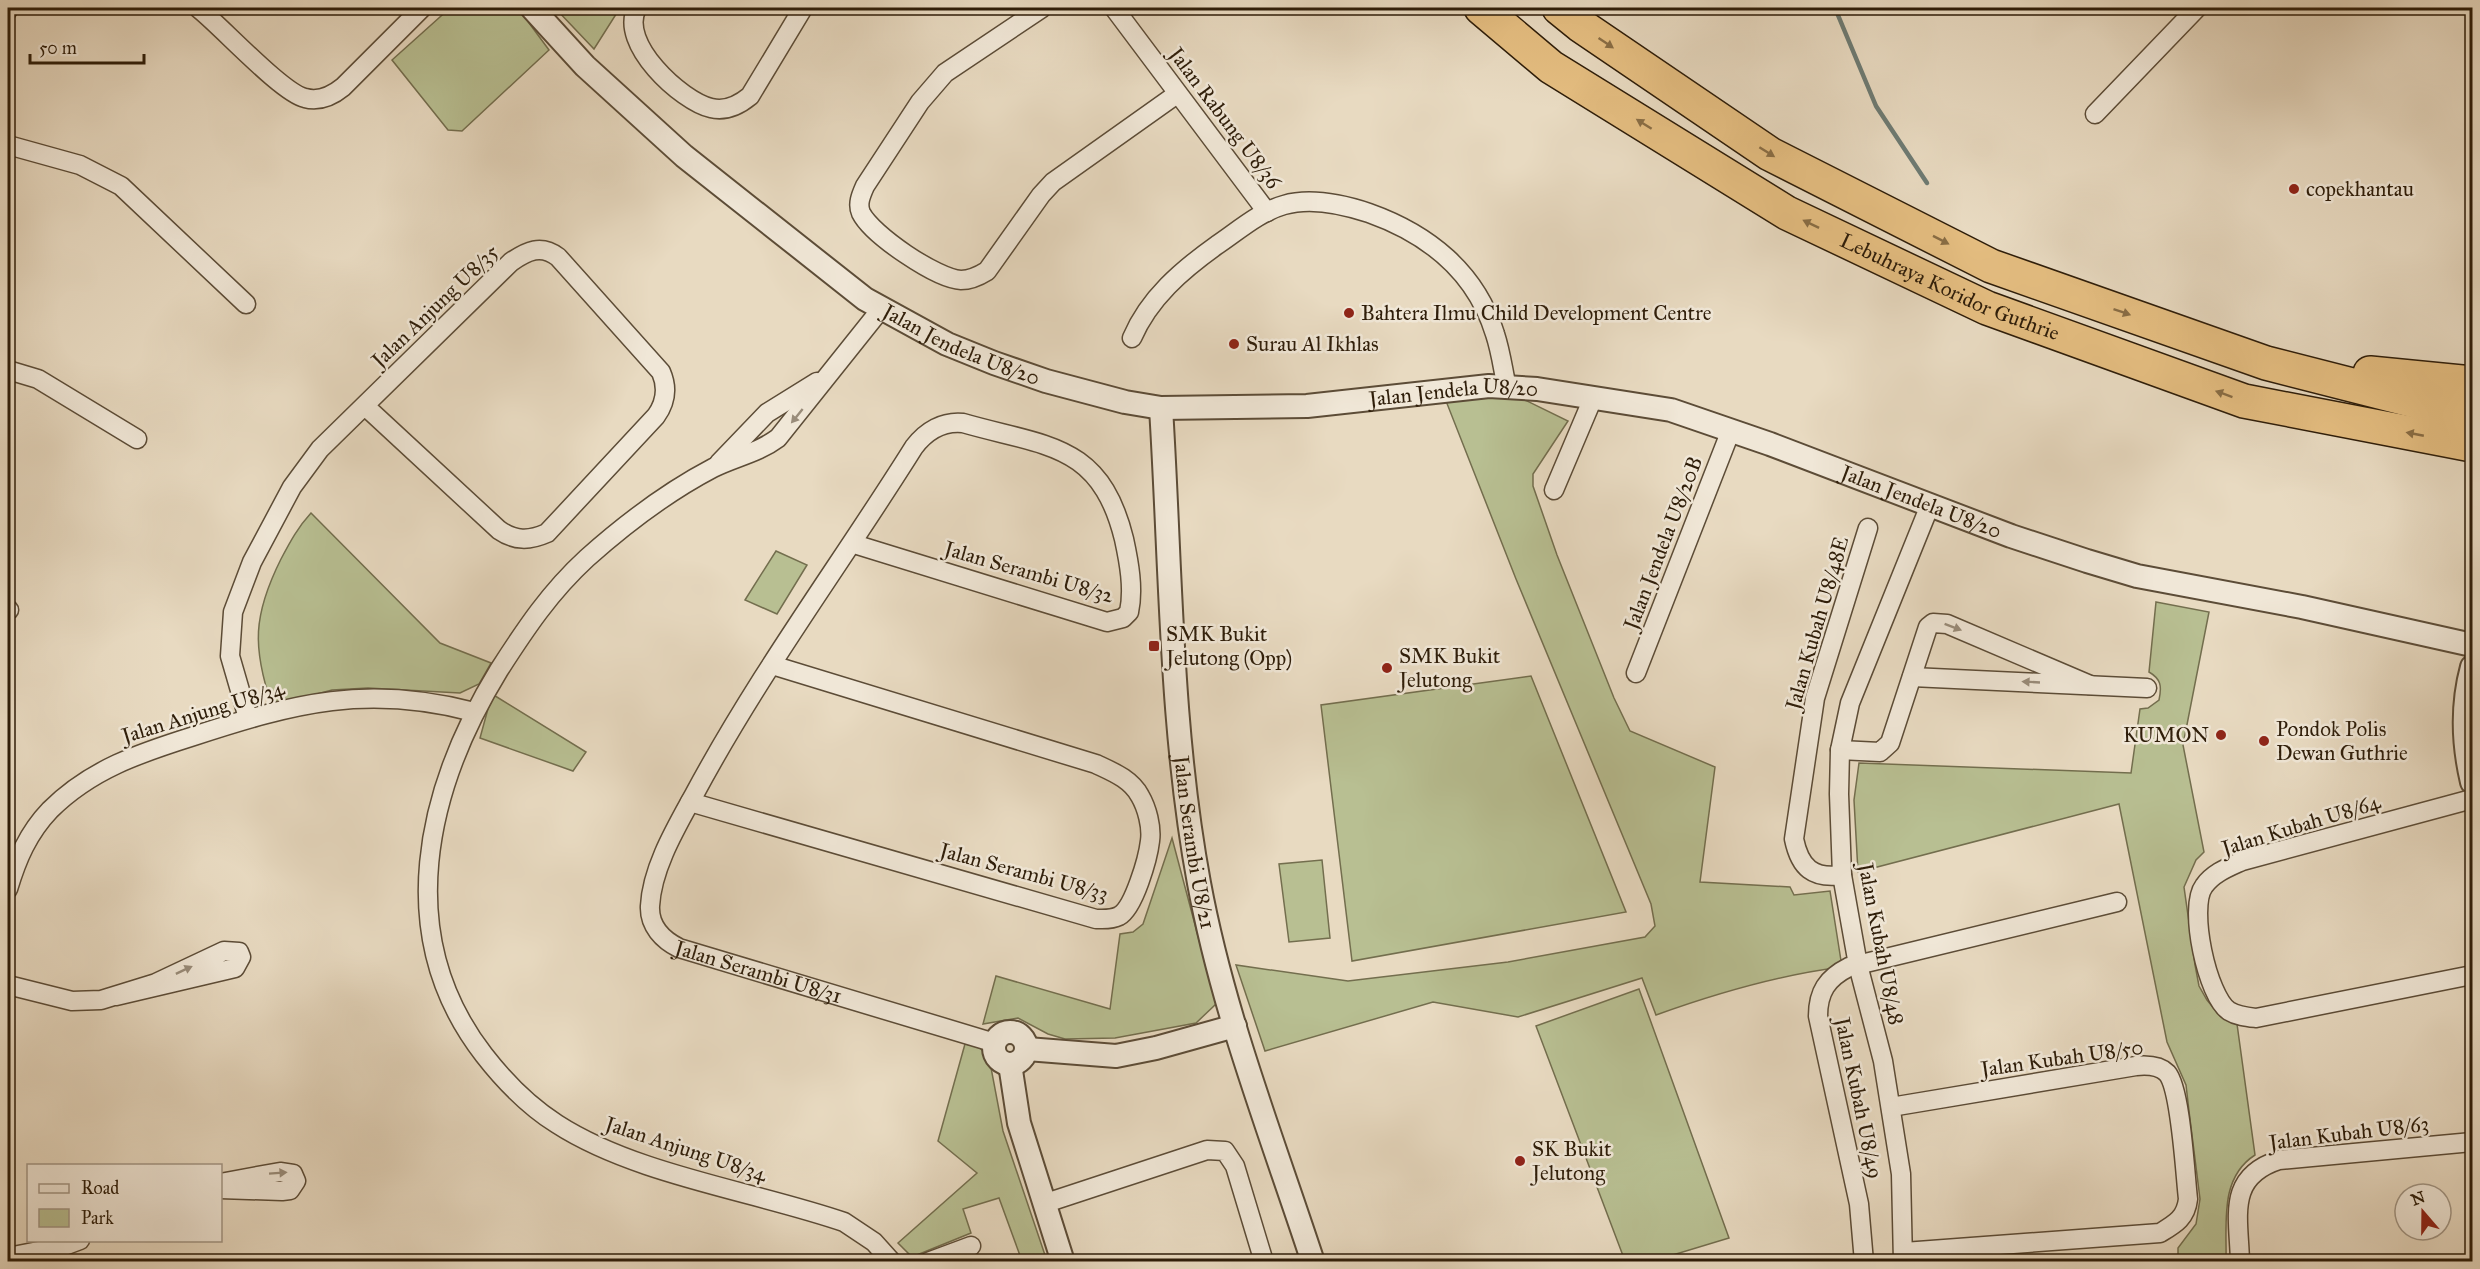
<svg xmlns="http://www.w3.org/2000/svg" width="2480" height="1269" viewBox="0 0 2480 1269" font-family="'IM FELL Great Primer',serif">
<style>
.green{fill:#b8bf92;stroke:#736e4e;stroke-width:1.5}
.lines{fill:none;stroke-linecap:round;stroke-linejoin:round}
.stream{stroke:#6e7b73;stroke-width:4.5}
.minor-casing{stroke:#5c4c37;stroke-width:21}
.tertiary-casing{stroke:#5c4c37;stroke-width:26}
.motorway-casing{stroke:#2e1d09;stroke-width:36}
.minor{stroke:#f0e7d7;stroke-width:18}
.tertiary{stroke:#f0e7d7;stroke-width:22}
.motorway{stroke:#e4bd80;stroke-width:33}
.oneway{fill:#896d44}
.oneway2{fill:#998c7a}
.poi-dot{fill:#8f2418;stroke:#f0e7d7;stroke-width:2}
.labels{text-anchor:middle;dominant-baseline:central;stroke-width:5;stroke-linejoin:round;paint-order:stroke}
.street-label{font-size:21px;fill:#2e1d09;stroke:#f0e7d7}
.poi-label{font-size:21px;fill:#2e1d09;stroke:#f0e7d7;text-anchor:start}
</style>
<rect width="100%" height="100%" fill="#e8dac1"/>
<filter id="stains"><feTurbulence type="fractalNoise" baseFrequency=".00333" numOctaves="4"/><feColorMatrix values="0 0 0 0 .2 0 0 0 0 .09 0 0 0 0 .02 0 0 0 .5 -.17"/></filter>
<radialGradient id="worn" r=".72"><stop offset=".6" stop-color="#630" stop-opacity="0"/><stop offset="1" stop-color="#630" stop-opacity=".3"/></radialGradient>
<g class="green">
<polygon points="450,8 518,8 549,50 462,131 448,130 392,60"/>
<polygon points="555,8 620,8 594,49"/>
<path d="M1496 396 1523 399 1568 421 1533 474V486L1557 555 1614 698 1630 731 1715 767 1700 882 1790 887 1794 895 1830 891 1842 967C1778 975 1717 993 1656 1015L1642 978 1518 1017 1433 1002 1265 1051 1236 965 1348 981 1508 962 1645 937 1655 926 1651 904 1516 579 1446 401Z"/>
<path d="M311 513 440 643 491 663 479 684 460 693 368 688 332 690 272 706C252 647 253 615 281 559 290 542 298 527 311 513Z"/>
<polygon points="776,551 807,565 777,614 745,600"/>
<path d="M2156 602 2209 612 2183 745 2204 852 2196 860 2184 887 2195 965 2199 986 2207 1000 2220 1016 2237 1024 2255 1155C2219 1178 2227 1224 2226 1261H2178V1248L2196 1224 2200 1199 2189 1111 2186 1085 2167 1042 2119 804 1858 872 1854 800 1859 763 2131 773 2140 709 2148 708 2159 700C2162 686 2161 679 2149 672Z"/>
<polygon points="1531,676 1626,912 1352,961 1321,705"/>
<polygon points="492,694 586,752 573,771 480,738"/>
<polygon points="1172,838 1216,1004 1196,1023 1115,1038 1065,1039 1048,1034 1018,1018 983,1024 996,976 1110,1009 1120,934 1133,932 1143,924"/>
<polygon points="1322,860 1330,938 1289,942 1279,864"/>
<polygon points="1639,989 1729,1238 1653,1261 1625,1261 1536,1026"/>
<polygon points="965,1044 979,1047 989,1057 1003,1131 1047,1261 1022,1261 999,1198 963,1209 971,1233 912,1257 898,1243 977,1173 938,1141"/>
</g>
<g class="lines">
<polyline class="stream" points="1835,8 1876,106 1927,183"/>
<g class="minor-casing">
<g id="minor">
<path d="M198 8C221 26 282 93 305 98 320 102 332 96 343 87L422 8"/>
<path d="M637 8C618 43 681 101 711 108 726 112 739 105 750 96L803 8"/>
<path d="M1042 8 945 73 920 102 865 186C861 195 857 204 861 213 872 235 937 279 961 280 971 280 979 276 987 271L1041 195 1053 182 1177 94"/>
<polyline points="1114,8 1267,212"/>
<polyline points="8,10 8,8"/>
<polyline points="2095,114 2197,8"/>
<polyline points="8,145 80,165 121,186 246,304"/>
<path d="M881 309 778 438C758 453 735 457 713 468 669 491 624 525 587 558 550 592 526 628 499 670 426 789 391 935 484 1055 505 1082 527 1105 557 1124 636 1175 754 1191 844 1222L874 1242 892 1262"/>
<path d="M1132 338C1149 298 1182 270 1217 245 1238 231 1259 212 1284 205 1311 197 1342 204 1369 213 1428 234 1476 272 1495 334 1501 352 1503 370 1507 388"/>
<polyline points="8,370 38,379 137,439"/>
<polyline points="719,463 767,413 817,382"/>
<polyline points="1554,490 1593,398"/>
<path id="s1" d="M854 544 1107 622 1123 618 1129 612C1134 589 1129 562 1124 539 1100 442 1046 447 963 423 943 421 926 431 914 447 842 562 760 672 695 793 677 826 652 867 650 906 649 926 663 940 679 948L995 1043"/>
<polyline points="8,609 9,610"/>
<polyline points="1636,673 1731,430"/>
<polyline points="1912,677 2147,688"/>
<path d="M248 718 230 656 233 612 252 562 292 487 320 449 511 262C527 251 541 244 558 257L661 372C668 388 666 402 656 416L547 533C529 541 515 541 499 530L365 406"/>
<polyline points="1840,750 1880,752 1890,743 1928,627 1933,623 1947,624 2090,685"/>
<path d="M2472 799 2242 861C2229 867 2213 873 2204 886 2188 907 2207 996 2229 1011 2237 1016 2247 1017 2256 1018L2472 975"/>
<path d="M690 802 1096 919C1104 919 1111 920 1119 916 1134 908 1148 858 1150 841 1152 827 1147 808 1140 796 1131 779 1113 772 1096 764L772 665"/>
<path d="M1842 875C1813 879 1800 868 1794 839L1815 698 1868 528"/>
<path d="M8 889C17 859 28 833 50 810 91 769 140 753 194 736 295 703 367 684 474 712"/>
<polyline points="8,985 72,1001 101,1000 156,983 224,951 239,952 241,957 235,968 116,996"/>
<path d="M1891 1107 2136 1066C2146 1065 2159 1065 2167 1073 2181 1089 2185 1174 2188 1199 2186 1218 2175 1224 2160 1233L1904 1252"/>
<polyline points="220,1183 280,1172 293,1174 296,1181 290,1190 282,1191 220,1189"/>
<polyline points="1046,1203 1207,1150 1225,1151 1235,1166 1264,1262"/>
<polyline points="8,1257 64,1246 80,1240"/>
<polyline points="928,1262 971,1246"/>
<path d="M1864 1262 1859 1204 1818 1016C1818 992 1827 978 1849 967L2117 902"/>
<polyline points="1903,1262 1901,1174 1883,1061 1858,965 1842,875 1839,794 1840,750 1850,703 1930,505"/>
<path d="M2240 1262C2239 1217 2226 1177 2279 1160L2472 1142"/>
</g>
</g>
<g class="tertiary-casing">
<g id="tertiary">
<path id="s2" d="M532 8 585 66 684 156 865 299 947 344 994 363 1046 381 1125 402 1161 408 1307 406 1489 386 1537 389 1671 410 1770 444 2011 536 2087 561 2137 576 2302 607 2472 645"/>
<path id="s3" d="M1161 408C1171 567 1170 727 1199 883 1223 1013 1272 1137 1313 1262"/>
<path d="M2472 667C2462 704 2463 744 2472 782"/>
<circle cx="1010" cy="1048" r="16"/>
<polyline points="1027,1049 1116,1056 1156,1048 1235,1026"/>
<polyline points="1010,1064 1019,1123 1063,1262"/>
</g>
</g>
<g class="motorway-casing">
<g id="motorway">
<path id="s4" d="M1481 8 1551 67 1787 213 1987 308 2244 401 2472 445"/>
<polyline points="1559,8 1580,25 1770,154 1991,266 2266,363 2442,408 2472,412"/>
<polyline points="2370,373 2472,383"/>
</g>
</g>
<use href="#minor" class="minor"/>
<use href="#tertiary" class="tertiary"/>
<use href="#motorway" class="motorway"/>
</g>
<defs><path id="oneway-solid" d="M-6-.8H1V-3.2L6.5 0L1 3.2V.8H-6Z" transform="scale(1.5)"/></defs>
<g class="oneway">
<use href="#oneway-solid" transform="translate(1606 43) rotate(34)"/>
<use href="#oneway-solid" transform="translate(1644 124) rotate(-148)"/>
<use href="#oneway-solid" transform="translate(1767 152) rotate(32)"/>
<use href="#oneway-solid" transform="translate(1811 224) rotate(-154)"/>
<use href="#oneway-solid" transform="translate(1941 240) rotate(27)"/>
<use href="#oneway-solid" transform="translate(2122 312) rotate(19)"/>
<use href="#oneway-solid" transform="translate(2224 394) rotate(-160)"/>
<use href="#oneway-solid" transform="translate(2415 434) rotate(-169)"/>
</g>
<g class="oneway2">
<use href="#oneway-solid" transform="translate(797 416) rotate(129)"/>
<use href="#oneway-solid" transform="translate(1953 627) rotate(21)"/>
<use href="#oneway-solid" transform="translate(2031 682) rotate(-177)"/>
<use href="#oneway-solid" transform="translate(184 970) rotate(-25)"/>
<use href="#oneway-solid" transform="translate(278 1173) rotate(-4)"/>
</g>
<g class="poi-dot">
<circle cx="2294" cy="189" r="6"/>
<circle cx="1349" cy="313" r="6"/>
<circle cx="1234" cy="344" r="6"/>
<rect x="1148" y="640" width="12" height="12" rx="3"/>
<circle cx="1387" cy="668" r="6"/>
<circle cx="2221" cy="735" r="6"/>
<circle cx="2264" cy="741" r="6"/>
<circle cx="1520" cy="1161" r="6"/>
</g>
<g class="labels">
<g class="street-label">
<text transform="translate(1225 118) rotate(53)">Jalan Rabung U8/36</text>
<text stroke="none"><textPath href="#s4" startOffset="548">Lebuhraya Koridor Guthrie</textPath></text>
<text transform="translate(435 306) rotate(-44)">Jalan Anjung U8/35</text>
<text stroke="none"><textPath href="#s2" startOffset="550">Jalan Jendela U8/20</textPath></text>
<text stroke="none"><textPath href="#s2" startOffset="1054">Jalan Jendela U8/20</textPath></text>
<text stroke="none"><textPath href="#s2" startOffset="1540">Jalan Jendela U8/20</textPath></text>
<text transform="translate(1663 543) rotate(-69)">Jalan Jendela U8/20B</text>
<text transform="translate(1029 572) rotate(16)">Jalan Serambi U8/32</text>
<text transform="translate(1817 623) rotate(-74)">Jalan Kubah U8/48E</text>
<text transform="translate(203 712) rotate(-17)">Jalan Anjung U8/34</text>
<text transform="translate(2301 825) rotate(-17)">Jalan Kubah U8/64</text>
<text stroke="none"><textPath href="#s3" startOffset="436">Jalan Serambi U8/21</textPath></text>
<text transform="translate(1024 872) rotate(15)">Jalan Serambi U8/33</text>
<text transform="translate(1881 944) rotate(79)">Jalan Kubah U8/48</text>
<text stroke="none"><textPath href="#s1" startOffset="1304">Jalan Serambi U8/31</textPath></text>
<text transform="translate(2062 1058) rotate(-8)">Jalan Kubah U8/50</text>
<text transform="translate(1859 1098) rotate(78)">Jalan Kubah U8/49</text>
<text transform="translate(2349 1133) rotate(-7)">Jalan Kubah U8/63</text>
<text transform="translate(686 1149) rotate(18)">Jalan Anjung U8/34</text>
</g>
<g class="poi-label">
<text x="2306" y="189">copekhantau</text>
<text x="1361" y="313">Bahtera Ilmu Child Development Centre</text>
<text x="1246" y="344">Surau Al Ikhlas</text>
<text x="1166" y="634">SMK Bukit<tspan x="1166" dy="24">Jelutong (Opp)</tspan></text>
<text x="1399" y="656">SMK Bukit<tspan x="1399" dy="24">Jelutong</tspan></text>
<text x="2276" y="729">Pondok Polis<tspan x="2276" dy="24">Dewan Guthrie</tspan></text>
<text x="2209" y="735" text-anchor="end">KUMON</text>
<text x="1532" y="1149">SK Bukit<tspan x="1532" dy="24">Jelutong</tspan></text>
</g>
</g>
<rect width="2480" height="1269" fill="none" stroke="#e8dac1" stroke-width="30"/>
<rect x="9" y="9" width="2462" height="1251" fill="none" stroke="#2e1d09" stroke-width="3"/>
<rect x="15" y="15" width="2450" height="1239" fill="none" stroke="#2e1d09" stroke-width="1.5"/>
<rect x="27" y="1164" width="195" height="78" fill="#f0e7d7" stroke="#a29685" stroke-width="1.5"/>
<rect x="39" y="1184" width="30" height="9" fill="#f0e7d7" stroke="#a29685" stroke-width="1.5"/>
<text x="81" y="1194" font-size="18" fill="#2e1d09">Road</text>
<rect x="39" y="1209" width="30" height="18" fill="#b8bf92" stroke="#a29685" stroke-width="1.5"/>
<text x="81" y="1224" font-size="18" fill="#2e1d09">Park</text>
<g transform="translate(2423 1212) rotate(340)"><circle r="28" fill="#f0e7d7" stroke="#a29685" stroke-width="1.5"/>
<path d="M0-4.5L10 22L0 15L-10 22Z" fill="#8f2418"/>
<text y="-9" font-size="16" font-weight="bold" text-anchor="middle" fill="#2e1d09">N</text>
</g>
<path d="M30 54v9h114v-9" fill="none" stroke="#2e1d09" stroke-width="3"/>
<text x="39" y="54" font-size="18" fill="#2e1d09" stroke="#f0e7d7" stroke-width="4.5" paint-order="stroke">50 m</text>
<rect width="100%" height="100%" filter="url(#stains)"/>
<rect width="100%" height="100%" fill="url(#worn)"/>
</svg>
